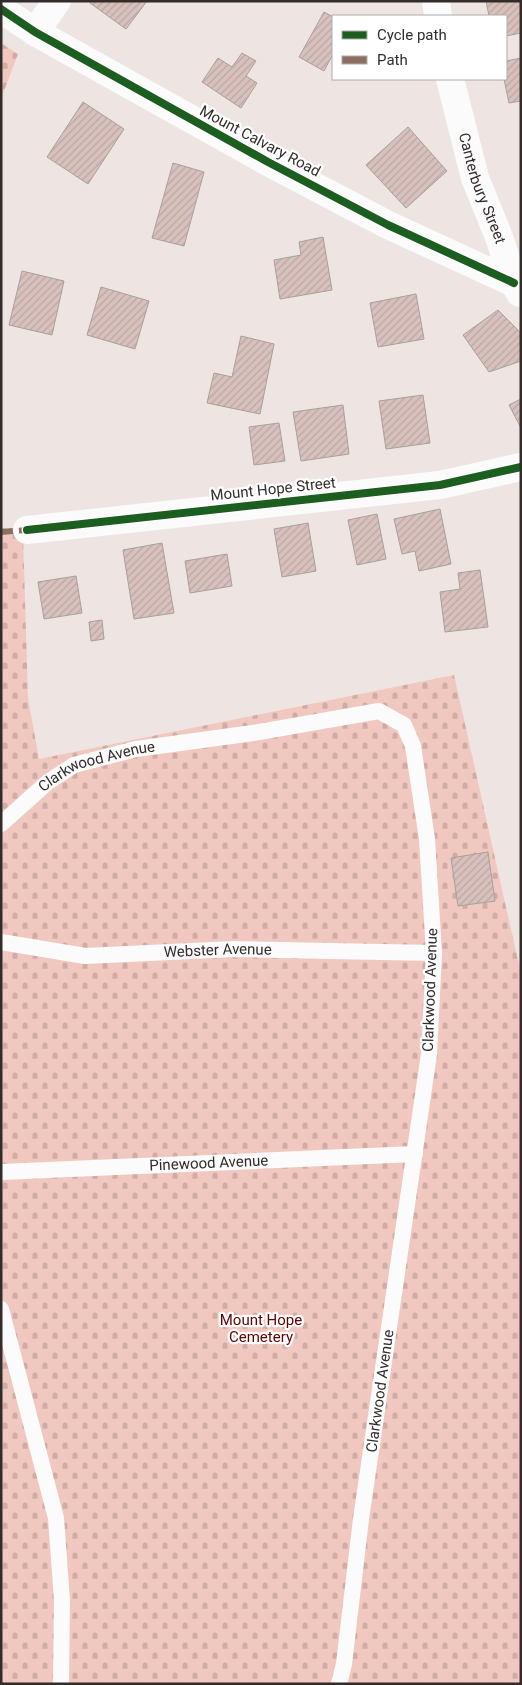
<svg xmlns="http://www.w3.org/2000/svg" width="522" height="1685" viewBox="0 0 522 1685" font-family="Roboto,sans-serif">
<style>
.cemetery{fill:url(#cemetery-stones)}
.building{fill:url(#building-hatch);stroke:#a6a09e}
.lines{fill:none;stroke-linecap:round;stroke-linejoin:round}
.service{stroke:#fcfbfb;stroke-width:16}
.minor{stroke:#fcfbfb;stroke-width:28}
.quiet{stroke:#8d6e63;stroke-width:6;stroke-dasharray:12 6;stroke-linecap:butt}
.cycleway-casing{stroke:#fff;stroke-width:11}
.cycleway{stroke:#1b5e20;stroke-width:8}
.labels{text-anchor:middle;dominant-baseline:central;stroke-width:4.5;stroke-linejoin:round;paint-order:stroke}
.street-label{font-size:15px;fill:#322c2b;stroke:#fff}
.park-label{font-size:15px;fill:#5e0300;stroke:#fff}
</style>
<defs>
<pattern id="cemetery-stones" width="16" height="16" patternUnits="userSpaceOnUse" patternTransform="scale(1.25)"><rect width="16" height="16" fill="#f1c8c0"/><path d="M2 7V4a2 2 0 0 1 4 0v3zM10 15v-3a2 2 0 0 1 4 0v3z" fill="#cfaca5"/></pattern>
<pattern id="building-hatch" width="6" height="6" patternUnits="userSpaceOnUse" patternTransform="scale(1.25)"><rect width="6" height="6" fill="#d8c1bc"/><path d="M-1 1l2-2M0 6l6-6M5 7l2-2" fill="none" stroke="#baa6a2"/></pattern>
</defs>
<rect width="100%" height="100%" fill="#eee5e2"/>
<g class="cemetery">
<polygon points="1,43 18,54 1,99"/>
<polygon points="1,527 23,535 28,698 39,759 454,675 521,974 521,1684 1,1684"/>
</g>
<g class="building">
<polygon points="91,1 147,1 126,29 90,3"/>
<polygon points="486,1 521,1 521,33 506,36 506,16 489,16"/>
<polygon points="324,12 333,17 333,54 324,71 299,57"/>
<polygon points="242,53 256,61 246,76 257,83 241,108 202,82 218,58 232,67"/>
<polygon points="521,58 521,101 509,103 504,79 506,79 506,61"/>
<polygon points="83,102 124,129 88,184 47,157"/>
<polygon points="408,127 447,171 406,208 366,165"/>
<polygon points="173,163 204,172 184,246 152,238"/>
<polygon points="323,237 332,290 280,299 274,260 301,255 299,242"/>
<polygon points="22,271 64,281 52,335 9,325"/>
<polygon points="101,287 149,301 135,349 87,335"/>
<polygon points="416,294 424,339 378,347 370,303"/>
<polygon points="498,310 521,333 521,361 489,372 463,335"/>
<polygon points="241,336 274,344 260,414 207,403 214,373 232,377"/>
<polygon points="423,395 430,443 386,449 379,401"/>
<polygon points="521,399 521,428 509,405"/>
<polygon points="343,405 349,454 301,461 293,412"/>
<polygon points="279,423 285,461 254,465 249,427"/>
<polygon points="440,509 451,564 419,571 415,551 402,554 394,519"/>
<polygon points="377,514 386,559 357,565 348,520"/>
<polygon points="308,523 316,571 282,577 274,529"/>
<polygon points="162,543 174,613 134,619 123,550"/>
<polygon points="227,554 232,586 190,593 185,561"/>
<polygon points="480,570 488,627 445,632 440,592 460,589 458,573"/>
<polygon points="76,576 82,613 44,619 38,582"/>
<polygon points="102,620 104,639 91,641 89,622"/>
<polygon points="488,852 495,901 458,906 451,858"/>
</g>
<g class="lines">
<g class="service">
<path id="s1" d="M1 824 48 782 74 765 136 749 253 733 379 711 404 725 413 746 427 839 434 953 429 1054 361 1519 344 1664 339 1684"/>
<path id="s2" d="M1 942 85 956 234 949 434 953"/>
<path id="s3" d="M1 1172 415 1154"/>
<polyline points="1,1309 56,1518 62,1600 61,1684"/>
</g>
<g class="minor">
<polyline points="436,1 438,16"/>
<polyline points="1,9 35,32 268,162 388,225 514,283"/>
<polyline points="35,32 57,1"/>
<path id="s4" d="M450 79 475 178 499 237 514 283 520 293"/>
<polyline points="27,530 440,485 521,467"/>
</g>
<polyline class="quiet" points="1,532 27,530"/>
<g class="cycleway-casing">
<g id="cycleway">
<polyline points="1,9 35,32 268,162 388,225 514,283"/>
<polyline points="27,530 440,485 521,467"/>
</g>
</g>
<use href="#cycleway" class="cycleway"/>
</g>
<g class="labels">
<g class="street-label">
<text transform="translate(260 141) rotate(28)">Mount Calvary Road</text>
<text stroke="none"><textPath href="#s4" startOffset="114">Canterbury Street</textPath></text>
<text transform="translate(273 489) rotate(-6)">Mount Hope Street</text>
<text stroke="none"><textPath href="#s1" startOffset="115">Clarkwood Avenue</textPath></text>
<text stroke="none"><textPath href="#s2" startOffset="218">Webster Avenue</textPath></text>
<text transform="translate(430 990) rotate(-88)">Clarkwood Avenue</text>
<text stroke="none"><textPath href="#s3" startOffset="208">Pinewood Avenue</textPath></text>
<text transform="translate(380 1391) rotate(-82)">Clarkwood Avenue</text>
</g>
<g class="park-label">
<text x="261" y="1320">Mount Hope<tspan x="261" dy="17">Cemetery</tspan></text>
</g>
</g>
<rect width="522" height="1685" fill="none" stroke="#322c2b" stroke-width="5"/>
<rect x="332" y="15" width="175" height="65" fill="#ffffff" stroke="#adabaa"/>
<rect x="342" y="31" width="25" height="8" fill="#1b5e20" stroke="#adabaa"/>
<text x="377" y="40" font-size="15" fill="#322c2b">Cycle path</text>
<rect x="342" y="56" width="25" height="8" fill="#8d6e63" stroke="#adabaa"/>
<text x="377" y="65" font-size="15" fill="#322c2b">Path</text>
</svg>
